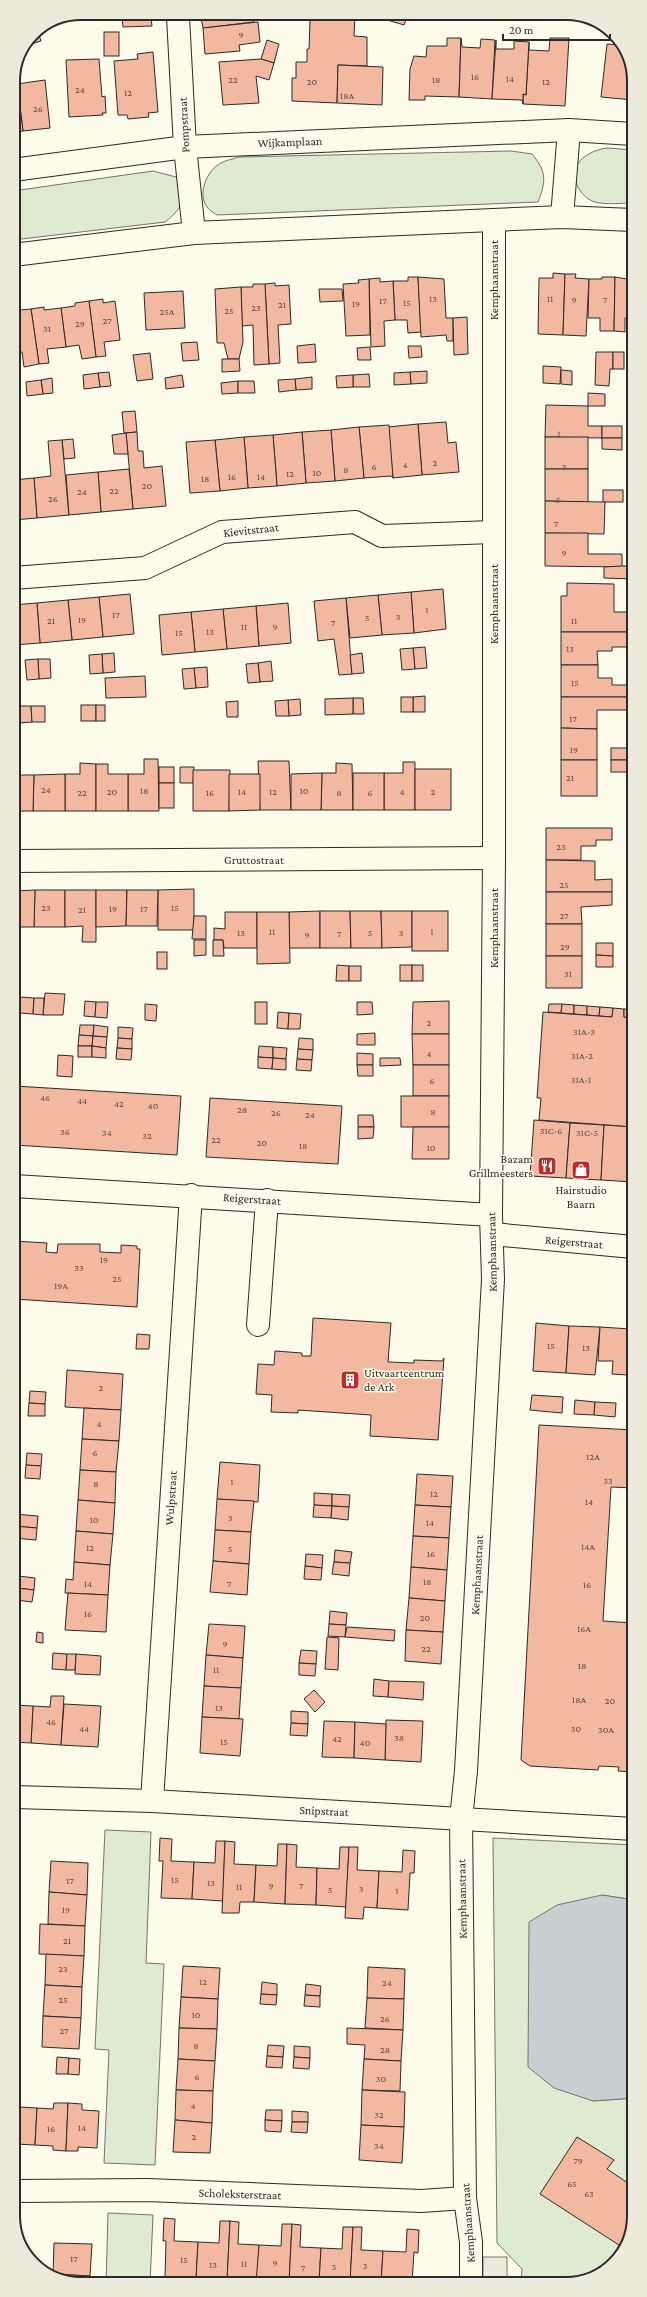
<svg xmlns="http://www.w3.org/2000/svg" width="647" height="2297" viewBox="0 0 647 2297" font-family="'Crimson Pro',serif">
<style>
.green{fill:#deebd1;stroke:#74746e}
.parking{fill:#eceadb;stroke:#74746e}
.water{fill:#c7d0d0;stroke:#74746e}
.building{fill:#f2b8a0;stroke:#2b2b2b}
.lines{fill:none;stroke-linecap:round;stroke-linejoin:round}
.minor-casing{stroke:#2b2b2b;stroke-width:24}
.minor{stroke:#fdfbea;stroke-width:22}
.labels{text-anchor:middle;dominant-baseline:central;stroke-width:3;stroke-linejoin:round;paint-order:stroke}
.number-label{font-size:10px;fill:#5d4e48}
.street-label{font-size:12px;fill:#2b2b2b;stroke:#fdfbea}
.poi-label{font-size:12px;fill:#2b2b2b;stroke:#fdfbea;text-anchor:end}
.rim{fill:none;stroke:#2b2b2b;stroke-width:2}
</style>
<rect width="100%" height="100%" fill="#fdfbea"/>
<g class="green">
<path d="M608 148 633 150V203C621 203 606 205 595 202 583 199 572 182 575 170 579 156 596 149 608 148Z"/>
<path d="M511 151 532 154C547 172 546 181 538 202L217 215C214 213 209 210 207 207 197 194 207 170 221 163 226 160 233 159 239 157Z"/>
<path d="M153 171 176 177C185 200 185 206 165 222L13 240V191Z"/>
<polygon points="105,1830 151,1832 146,1963 164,1964 155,2165 104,2163 109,2050 95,2049"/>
<polygon points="493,1838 634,1845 634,1900 602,1895 593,2101 634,2098 634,2217 617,2261 580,2283 521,2283 522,2269 497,2243"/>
<polygon points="108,2213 153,2215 150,2284 106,2284"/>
</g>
<rect class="parking" x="483" y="2257" width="24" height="26"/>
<polygon class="water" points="602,1895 634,1900 634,2098 593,2101 554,2088 528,2067 529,1922 557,1905"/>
<g class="building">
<polygon points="355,15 354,36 367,37 367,66 338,65 337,103 292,101 292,78 296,78 296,62 307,62 307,49 309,49 310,20 295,16"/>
<polygon points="378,15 408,15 404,25 377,17"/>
<polygon points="253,16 254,22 203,28 202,22 198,17"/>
<polygon points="122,17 151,17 152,26 123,27"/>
<polygon points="258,22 260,42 239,45 240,51 205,54 203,28"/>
<polygon points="37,30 41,41 28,45 27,42"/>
<rect x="104" y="32" width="15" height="24"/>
<polygon points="447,38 461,38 459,97 425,96 425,100 409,100 410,69 414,56 426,57 427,46 447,46"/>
<polygon points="461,38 462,47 480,48 481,39 495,40 492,99 459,97"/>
<polygon points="550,38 569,38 565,106 523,104 523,94 526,95 529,42 529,50 549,51"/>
<polygon points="267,40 279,44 274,63 261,59"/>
<polygon points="496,40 496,49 514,49 514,41 529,42 526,95 523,94 523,104 522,100 492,99"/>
<polygon points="607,44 620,45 633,67 633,100 601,97"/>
<polygon points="153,52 158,112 148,113 149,117 128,119 127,115 118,115 114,61 138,59 137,54"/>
<polygon points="99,59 102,97 105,96 106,113 102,113 103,115 69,117 66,60"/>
<polygon points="261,59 274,63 269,80 256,76 259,103 223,105 219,62"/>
<polygon points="338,65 383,67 382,105 337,103"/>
<polygon points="45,80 50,128 23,131 17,84"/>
<polygon points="13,84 17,84 23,131 13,133"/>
<polygon points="553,273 565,274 563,335 538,334 539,278 553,278"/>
<polygon points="565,274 576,274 575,278 589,279 586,336 563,335"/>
<polygon points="408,277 418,277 421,332 408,333 407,320 395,320 393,281 408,281"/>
<polygon points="418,277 444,279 446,318 453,318 453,341 447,341 446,335 421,337"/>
<polygon points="602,277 615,277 614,331 600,331 600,318 588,318 589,279 602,279"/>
<polygon points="615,277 633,280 633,318 625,318 625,332 614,331"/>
<polygon points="380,278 380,282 393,281 395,320 384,321 385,346 371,347 369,279"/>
<polygon points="369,279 370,335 346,336 343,284 359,283 358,280"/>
<polygon points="275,283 275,286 289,285 291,324 278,325 280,363 269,364 265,284"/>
<polygon points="253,284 265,284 269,364 254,365 253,325 242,326 241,287 253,287"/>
<polygon points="241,287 243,342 239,359 228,359 224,343 217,343 215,289"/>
<polygon points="319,289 342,289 343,301 320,302"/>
<polygon points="183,291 185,328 146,330 144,293"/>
<polygon points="103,299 103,303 115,301 120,340 104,342 106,356 96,357 89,301"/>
<polygon points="89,301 96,357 82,359 79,345 66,347 61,308 75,306 75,303"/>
<polygon points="44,307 44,310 61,308 66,347 47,349 49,363 39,364 31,309"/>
<polygon points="31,309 39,364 24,367 22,352 13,353 13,314 20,313 20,310"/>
<polygon points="467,317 468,354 454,355 453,318"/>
<polygon points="197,342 199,360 183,361 181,343"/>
<polygon points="315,344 316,362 298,363 297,346"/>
<polygon points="408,346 421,346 422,357 409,358"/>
<polygon points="370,347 371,360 358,360 357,348"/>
<polygon points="596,352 613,352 613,369 610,369 609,386 595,385"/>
<rect x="613" y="352" width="11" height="17"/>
<polygon points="150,353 153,379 137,381 133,355"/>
<polygon points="222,359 239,359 240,371 222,372"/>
<polygon points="543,366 561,367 560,384 543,383"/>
<polygon points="561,370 572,371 572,385 561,384"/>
<polygon points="427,371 427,383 411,384 410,372"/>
<polygon points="109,372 111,386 100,387 98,373"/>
<polygon points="410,372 411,384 394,385 394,373"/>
<polygon points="98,373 100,387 84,389 83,375"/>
<polygon points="369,374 370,387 353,387 353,375"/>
<polygon points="182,375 184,387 166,389 165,378"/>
<polygon points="353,375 353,387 337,388 336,376"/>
<polygon points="312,377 312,389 296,390 295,379"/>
<polygon points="52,378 53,393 43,394 41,380"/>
<polygon points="295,379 296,390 279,392 278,380"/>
<polygon points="41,380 43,394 27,396 26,382"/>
<polygon points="238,381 238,393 222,394 221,383"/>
<polygon points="238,381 254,381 255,393 238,393"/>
<polygon points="588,393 605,394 605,406 588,406"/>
<polygon points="546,405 588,406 588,426 602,426 602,438 545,437"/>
<polygon points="135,411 137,432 124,433 122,412"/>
<polygon points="446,422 448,443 456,442 459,472 422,475 418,424"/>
<polygon points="418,424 422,475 393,478 388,427"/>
<polygon points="389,425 393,478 391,476 364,478 359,427"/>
<rect x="602" y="426" width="20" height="12"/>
<polygon points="359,427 364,478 335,481 331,430"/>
<polygon points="331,430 335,481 306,483 302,432"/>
<polygon points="137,432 138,451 143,451 144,468 162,466 166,506 133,509 126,433"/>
<polygon points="302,432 306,483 277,486 273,435"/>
<polygon points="126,433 128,454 114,454 112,435"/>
<polygon points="273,435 277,486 248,488 244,437"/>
<polygon points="244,437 248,488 220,491 215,440"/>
<rect x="545" y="437" width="43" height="32"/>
<polygon points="602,438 622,438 622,450 602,449"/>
<polygon points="73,439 75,458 64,459 62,440"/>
<polygon points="62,440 69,515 37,518 34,478 51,476 48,441"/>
<polygon points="215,440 220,491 190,493 186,442"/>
<polygon points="129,469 133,509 101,512 98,472"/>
<polygon points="545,469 588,469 588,502 545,501"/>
<polygon points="98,472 101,512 69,515 66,475"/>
<polygon points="34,478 37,518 13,520 13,480"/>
<rect x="603" y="490" width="20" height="12"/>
<polygon points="545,501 605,502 604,534 545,533"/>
<polygon points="545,533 588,533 588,554 622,554 622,567 545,566"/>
<polygon points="622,566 633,566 633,579 604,578 604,567"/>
<polygon points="567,583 614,584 614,612 633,612 633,632 561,632 561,596 567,596"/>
<polygon points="443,589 446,629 414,633 411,592"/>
<polygon points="411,592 414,633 382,635 378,595"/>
<polygon points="130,594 134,634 103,637 99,597"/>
<polygon points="378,595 382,635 350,638 346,598"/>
<polygon points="99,597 103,637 72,640 68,600"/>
<polygon points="346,598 352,674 339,675 334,639 318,641 314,601"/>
<polygon points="68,600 72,640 40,643 37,603"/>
<polygon points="37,603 40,643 13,645 13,605"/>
<polygon points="288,603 291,643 259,646 256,606"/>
<polygon points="256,606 259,646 227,649 223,609"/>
<polygon points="223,609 227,649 195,652 191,612"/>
<polygon points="191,612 195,652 162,655 159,615"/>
<polygon points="561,632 633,632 633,647 612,647 612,651 597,651 598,665 561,665"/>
<polygon points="425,647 427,668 415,669 413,648"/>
<polygon points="413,648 415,669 402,670 400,649"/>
<polygon points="114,653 115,672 103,673 102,654"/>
<polygon points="362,653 364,673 352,674 350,655"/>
<polygon points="102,654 103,673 90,674 89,655"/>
<polygon points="38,659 50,659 51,678 39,679"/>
<polygon points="38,659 39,679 27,680 25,660"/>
<polygon points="271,661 273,681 260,682 258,663"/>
<polygon points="258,663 260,682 248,683 246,664"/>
<polygon points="561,665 598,665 598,678 612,678 612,685 628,685 627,697 561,697"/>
<polygon points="207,667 208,687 196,688 194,668"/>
<polygon points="194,668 196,688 184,689 182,669"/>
<polygon points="145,676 146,697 106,698 105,678"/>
<polygon points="425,696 425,712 413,712 413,697"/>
<rect x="401" y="697" width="12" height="15"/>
<polygon points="561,697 627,697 627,710 597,710 597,729 561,728"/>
<polygon points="353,698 363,698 364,714 353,714"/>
<polygon points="353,698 353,714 325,715 325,699"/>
<polygon points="300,699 301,715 289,716 288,700"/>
<polygon points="288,700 289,716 276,716 275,701"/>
<polygon points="238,701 238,717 227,717 226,702"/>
<rect x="81" y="705" width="15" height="16"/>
<rect x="96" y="705" width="9" height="16"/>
<polygon points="18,706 31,706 32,722 19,723"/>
<polygon points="31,706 45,706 45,722 32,722"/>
<polygon points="561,728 597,729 597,760 561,760"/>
<rect x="611" y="748" width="16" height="12"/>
<polygon points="144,759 158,759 159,811 128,811 128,774 144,774"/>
<rect x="561" y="760" width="36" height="36"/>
<rect x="611" y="760" width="16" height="12"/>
<polygon points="258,761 289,761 291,810 260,810"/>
<polygon points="403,762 415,762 415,810 384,810 384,773 403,773"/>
<polygon points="80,763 96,764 96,811 65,811 65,774 80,774"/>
<polygon points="336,763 352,764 353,810 321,810 322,773 336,773"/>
<polygon points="96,764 108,764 108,774 128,774 128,811 96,811"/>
<rect x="159" y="767" width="15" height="16"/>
<polygon points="180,767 194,767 193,783 180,783"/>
<rect x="415" y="769" width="36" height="41"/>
<polygon points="193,770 230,770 229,811 193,811"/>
<polygon points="322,773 321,810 291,810 291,774"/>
<rect x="353" y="773" width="31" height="37"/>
<polygon points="65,774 65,811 33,811 34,775"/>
<polygon points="229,774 260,774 260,810 229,811"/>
<polygon points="13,775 34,775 33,811 13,811"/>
<rect x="159" y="783" width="15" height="25"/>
<polygon points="546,828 612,828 612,840 596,840 596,846 581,846 581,860 546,860"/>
<polygon points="546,860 595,861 595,880 612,879 612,892 546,892"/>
<polygon points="194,889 194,930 158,930 158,890"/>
<polygon points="35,890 65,890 65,927 34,927"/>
<polygon points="35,890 34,927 14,927 14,891"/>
<polygon points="65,890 96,890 96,942 82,942 83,926 65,927"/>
<polygon points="96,890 127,890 126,926 96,927"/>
<polygon points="127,890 158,890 157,926 126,926"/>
<polygon points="546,892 612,892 612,905 581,907 582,924 546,924"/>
<polygon points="320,911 320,948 289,948 289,912"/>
<polygon points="320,911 350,911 351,948 320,948"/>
<polygon points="350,911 381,911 382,948 351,948"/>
<polygon points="381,911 412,911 412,947 382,948"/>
<rect x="412" y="911" width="36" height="40"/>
<polygon points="225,912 257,912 257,948 224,948 223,940 214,940 214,928 225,929"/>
<polygon points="257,912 289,912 290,963 257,964"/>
<polygon points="194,916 206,916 206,939 192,939"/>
<rect x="546" y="924" width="36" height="32"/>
<polygon points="194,940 206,940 206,955 194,956"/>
<polygon points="213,940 223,940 224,956 213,956"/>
<polygon points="596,943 613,943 613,956 596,955"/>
<rect x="157" y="952" width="10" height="17"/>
<polygon points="596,955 613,956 613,967 596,967"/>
<rect x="546" y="956" width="36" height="32"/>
<polygon points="337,965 349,966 349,981 336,981"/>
<rect x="400" y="965" width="12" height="16"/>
<rect x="412" y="965" width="11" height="16"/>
<rect x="349" y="966" width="12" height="15"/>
<polygon points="45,993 65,994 63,1015 43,1015"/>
<polygon points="20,997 34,998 33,1014 19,1013"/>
<polygon points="34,998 44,998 43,1015 33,1014"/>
<polygon points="85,1001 96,1002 95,1017 84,1016"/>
<polygon points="449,1001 449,1034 412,1034 413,1002"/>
<polygon points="96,1002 108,1002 107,1018 95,1017"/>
<rect x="255" y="1002" width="12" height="22"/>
<polygon points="357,1002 372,1002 373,1014 357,1015"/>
<polygon points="145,1004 157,1005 156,1021 145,1020"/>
<polygon points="549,1004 562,1004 561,1013 548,1012"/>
<polygon points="562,1004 574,1005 574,1014 561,1013"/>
<polygon points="574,1005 587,1006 587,1015 574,1014"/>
<polygon points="587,1006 600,1007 599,1016 587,1015"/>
<polygon points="600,1007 613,1008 612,1017 599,1016"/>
<polygon points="613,1008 624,1009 624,1017 633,1018 633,1127 539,1120 541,1098 537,1098 543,1012 612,1017"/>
<polygon points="624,1009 633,1009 633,1018 624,1017"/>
<polygon points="278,1012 289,1013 288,1029 277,1028"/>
<polygon points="289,1013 301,1014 300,1029 288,1029"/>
<polygon points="80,1025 94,1025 93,1036 79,1035"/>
<polygon points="94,1025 108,1027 107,1037 93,1036"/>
<polygon points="118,1027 133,1028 132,1039 118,1038"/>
<polygon points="375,1033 375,1045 357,1045 357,1034"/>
<polygon points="412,1034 449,1034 449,1065 413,1065"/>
<polygon points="79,1035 93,1036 92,1046 78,1046"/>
<polygon points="93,1036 107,1037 106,1048 92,1046"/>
<polygon points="118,1038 132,1039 132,1049 117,1048"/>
<polygon points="299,1038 313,1039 313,1050 298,1049"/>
<rect x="78" y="1046" width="14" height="11"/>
<polygon points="92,1046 106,1048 106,1058 92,1057"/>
<polygon points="259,1046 273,1047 273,1058 258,1057"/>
<polygon points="273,1047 287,1048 286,1059 273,1058"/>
<polygon points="117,1048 132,1049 131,1060 116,1059"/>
<polygon points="298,1049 313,1050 312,1060 297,1059"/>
<polygon points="357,1053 373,1054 373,1065 357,1065"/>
<polygon points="58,1055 73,1056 72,1077 57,1076"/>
<polygon points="258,1057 273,1058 272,1069 258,1068"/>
<polygon points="273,1058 286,1059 286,1070 272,1069"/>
<polygon points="380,1058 400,1058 401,1065 380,1066"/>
<polygon points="297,1059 312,1060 311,1071 296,1070"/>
<polygon points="357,1065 373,1065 373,1076 358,1076"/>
<rect x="413" y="1065" width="36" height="31"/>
<polygon points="14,1086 181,1096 177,1155 14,1145"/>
<rect x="401" y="1096" width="48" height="31"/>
<polygon points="210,1098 342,1106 338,1164 206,1157"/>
<polygon points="358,1115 373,1115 374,1127 358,1127"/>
<polygon points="534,1120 570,1123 566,1178 530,1176"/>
<polygon points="570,1123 604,1125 601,1180 566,1178"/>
<polygon points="604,1125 633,1127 633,1182 601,1180"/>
<polygon points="358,1127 374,1127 373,1138 358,1139"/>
<polygon points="413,1127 449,1127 449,1159 412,1159"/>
<polygon points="14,1241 47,1243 46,1252 57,1253 58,1244 100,1244 100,1252 121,1253 121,1245 137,1246 137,1249 140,1249 137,1307 14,1299"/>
<polygon points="313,1318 391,1323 388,1362 414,1363 414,1360 442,1361 444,1358 438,1440 370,1436 371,1415 298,1410 298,1413 271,1412 272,1395 256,1394 258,1364 274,1365 275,1351 302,1353 302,1356 311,1356"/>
<polygon points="536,1323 569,1326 566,1373 533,1371"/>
<polygon points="569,1326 600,1327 595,1375 566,1373"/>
<polygon points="600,1327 631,1329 628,1375 612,1374 613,1361 598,1361"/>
<polygon points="631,1329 633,1330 633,1381 627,1381"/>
<polygon points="137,1334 150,1335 149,1349 136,1349"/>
<polygon points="67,1370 123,1374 121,1410 65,1407"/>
<polygon points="30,1391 46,1392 45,1404 29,1403"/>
<polygon points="532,1395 563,1397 562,1413 530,1410"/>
<polygon points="575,1400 595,1402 594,1415 574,1414"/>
<polygon points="595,1402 616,1403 615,1417 594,1415"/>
<polygon points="29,1403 45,1404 45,1416 28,1416"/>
<polygon points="84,1408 121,1410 119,1441 82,1439"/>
<polygon points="539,1425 634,1430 634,1488 611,1487 603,1621 634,1623 634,1772 618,1771 619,1767 599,1766 598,1770 530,1766 521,1760"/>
<polygon points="82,1439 119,1441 116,1472 80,1470"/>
<polygon points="27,1453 42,1454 41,1466 26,1465"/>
<polygon points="220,1462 260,1465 258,1502 217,1499"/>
<polygon points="26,1465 41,1466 40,1479 25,1478"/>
<polygon points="80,1470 116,1472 115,1503 78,1500"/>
<polygon points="417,1474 453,1476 451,1507 415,1505"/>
<polygon points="314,1493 332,1494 332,1506 314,1505"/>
<polygon points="332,1494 350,1495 349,1507 332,1506"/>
<polygon points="217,1499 254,1501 251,1532 215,1530"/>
<polygon points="78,1500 115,1503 113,1534 76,1531"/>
<polygon points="314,1505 332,1506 331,1518 313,1517"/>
<polygon points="415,1505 451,1507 449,1538 413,1536"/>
<polygon points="332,1506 349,1507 348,1520 331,1518"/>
<polygon points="14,1514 38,1516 37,1528 14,1526"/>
<polygon points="14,1526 37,1528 36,1540 14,1538"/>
<polygon points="215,1530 251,1532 249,1564 213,1561"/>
<polygon points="76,1531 113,1534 110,1565 74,1562"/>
<polygon points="413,1536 449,1538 447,1570 411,1567"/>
<polygon points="335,1550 352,1552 350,1563 334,1562"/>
<polygon points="306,1554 323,1555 322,1568 305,1566"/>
<polygon points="213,1561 249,1564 247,1595 210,1592"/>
<polygon points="74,1562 110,1565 108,1595 65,1593 66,1579 73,1580"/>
<polygon points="334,1562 350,1563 349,1576 332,1574"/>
<polygon points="305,1566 322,1568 321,1580 304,1579"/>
<polygon points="411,1567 447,1570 445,1601 409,1598"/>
<polygon points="18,1576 35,1578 34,1590 17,1588"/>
<polygon points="17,1588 34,1590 32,1602 16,1600"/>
<polygon points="68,1593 108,1595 106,1632 65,1630"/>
<polygon points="409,1598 445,1601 443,1632 406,1630"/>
<polygon points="330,1611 347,1613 346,1625 329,1624"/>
<polygon points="209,1624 245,1626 243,1658 206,1655"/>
<polygon points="329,1624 346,1625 345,1637 328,1636"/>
<polygon points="347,1627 395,1630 394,1641 345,1637"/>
<polygon points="406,1630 443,1632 441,1664 405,1661"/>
<polygon points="37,1632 43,1633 43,1643 36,1642"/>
<polygon points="327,1637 339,1638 338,1670 325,1669"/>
<polygon points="301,1650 317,1651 316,1664 299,1663"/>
<polygon points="53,1653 67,1654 66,1670 52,1669"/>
<polygon points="67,1654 76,1654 75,1670 66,1670"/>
<polygon points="76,1654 101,1656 100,1675 75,1674"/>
<polygon points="206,1655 243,1658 241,1688 204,1686"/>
<polygon points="299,1663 316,1664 315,1676 299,1675"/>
<polygon points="374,1679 389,1681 388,1697 373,1696"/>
<polygon points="389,1681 424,1682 423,1700 388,1697"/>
<polygon points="204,1686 241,1688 239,1719 202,1717"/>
<polygon points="314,1690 325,1702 315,1712 304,1699"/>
<polygon points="51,1696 64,1696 61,1745 31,1743 33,1706 50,1707"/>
<polygon points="64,1704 101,1706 98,1747 61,1745"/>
<polygon points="14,1705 33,1706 31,1743 14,1742"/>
<polygon points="291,1711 308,1712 308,1724 291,1723"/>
<polygon points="202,1717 243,1719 240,1756 200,1753"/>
<polygon points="386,1720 423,1721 421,1762 385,1760"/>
<polygon points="324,1721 355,1722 354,1758 322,1757"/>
<polygon points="355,1722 386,1724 385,1760 354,1758"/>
<polygon points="291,1723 308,1724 307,1736 290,1735"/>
<polygon points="160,1838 172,1839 171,1861 194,1862 192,1899 161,1898 163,1861 159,1861"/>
<polygon points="216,1841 225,1841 223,1901 192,1899 194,1862 215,1863"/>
<polygon points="225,1841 235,1842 234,1864 256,1865 254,1902 240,1902 239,1913 222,1913"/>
<polygon points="278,1844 287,1844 285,1904 254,1902 256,1865 277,1866"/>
<polygon points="287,1844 297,1845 296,1867 317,1868 316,1905 285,1904"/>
<polygon points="340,1847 349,1847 346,1907 316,1905 317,1868 339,1869"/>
<polygon points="349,1847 358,1847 357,1870 379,1871 377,1908 364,1907 363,1919 345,1918"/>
<polygon points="403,1850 415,1851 414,1873 410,1873 408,1910 377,1908 379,1871 402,1872"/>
<polygon points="51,1861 88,1863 87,1895 49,1892"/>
<polygon points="49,1892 87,1895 85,1926 48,1924"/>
<polygon points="40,1924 85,1926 84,1956 39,1954"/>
<polygon points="46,1954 84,1956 82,1987 45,1985"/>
<polygon points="183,1966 220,1968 218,1999 181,1997"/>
<polygon points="368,1967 405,1969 404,1999 367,1998"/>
<polygon points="262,1982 277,1984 277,1995 261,1994"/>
<polygon points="306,1984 321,1986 320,1996 305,1995"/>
<polygon points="45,1985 82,1987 81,2018 43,2016"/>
<polygon points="261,1994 277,1995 276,2005 260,2004"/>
<polygon points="305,1995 320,1996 320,2007 304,2006"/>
<polygon points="181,1997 218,1999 217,2029 179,2028"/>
<polygon points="367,1998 404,1999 403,2030 365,2028"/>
<polygon points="43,2016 81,2018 79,2049 42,2047"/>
<polygon points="179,2028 217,2029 215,2061 178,2059"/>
<polygon points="347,2028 403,2030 401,2061 364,2059 365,2045 347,2044"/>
<polygon points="268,2045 284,2046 283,2057 267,2056"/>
<polygon points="294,2046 310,2047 310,2058 294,2057"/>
<polygon points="14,2056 18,2056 17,2072 14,2072"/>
<polygon points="267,2056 283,2057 282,2068 266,2067"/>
<polygon points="57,2057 69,2058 68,2074 56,2074"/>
<polygon points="294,2057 310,2058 309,2069 293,2068"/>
<polygon points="69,2058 80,2059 79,2075 68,2074"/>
<polygon points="178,2059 215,2061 213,2091 176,2090"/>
<polygon points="364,2059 401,2061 400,2091 362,2090"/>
<polygon points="176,2090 213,2091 212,2123 175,2120"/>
<polygon points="362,2090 405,2092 404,2127 361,2125"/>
<polygon points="14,2101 20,2101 20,2107 37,2108 35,2145 16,2144 16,2148 14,2148"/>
<polygon points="54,2103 68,2103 66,2151 53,2150 53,2146 35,2145 37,2108 53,2109"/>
<polygon points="68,2103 82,2104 82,2110 99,2111 97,2148 78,2147 78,2151 66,2151"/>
<polygon points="266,2110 282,2110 282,2121 265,2120"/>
<polygon points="292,2111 308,2112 308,2122 292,2122"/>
<polygon points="175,2120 212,2123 210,2153 173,2152"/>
<polygon points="265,2120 282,2121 281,2132 265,2131"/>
<polygon points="292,2122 308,2122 307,2133 291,2132"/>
<polygon points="361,2125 404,2127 402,2163 359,2160"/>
<polygon points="577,2137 614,2160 607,2169 634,2187 634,2217 622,2247 540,2194"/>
<polygon points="164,2218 175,2219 174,2241 198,2242 196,2280 165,2278 166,2241 163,2241"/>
<polygon points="220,2221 230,2221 227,2281 196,2280 198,2242 219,2243"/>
<polygon points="230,2221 239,2222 238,2244 259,2245 257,2283 227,2281"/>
<polygon points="282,2224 292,2224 289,2283 256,2283 259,2245 281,2246"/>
<polygon points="292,2224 301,2225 300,2247 321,2248 319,2283 289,2283"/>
<polygon points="343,2227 353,2227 350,2283 319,2283 321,2248 342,2249"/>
<polygon points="353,2227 362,2227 361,2250 383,2251 381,2283 350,2283"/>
<polygon points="407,2229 419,2230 418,2253 414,2252 412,2283 381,2283 383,2251 406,2252"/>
<polygon points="54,2243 92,2244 90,2276 53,2274"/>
<polygon points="53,2274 90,2276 90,2284 76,2284"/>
</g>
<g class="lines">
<g class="minor-casing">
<g id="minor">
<polyline points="178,17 185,147 194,233"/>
<polyline points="13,170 185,147 569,130 633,134"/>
<polyline points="562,217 569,130"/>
<polyline points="13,255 194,233 562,217 633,220"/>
<polyline points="13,578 145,568 222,532 355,522 382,536 493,532"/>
<polyline points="13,861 494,858"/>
<polyline points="14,1186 491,1215"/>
<polyline points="492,1234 633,1247"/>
<polyline points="258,1325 267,1200"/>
<polyline points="14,1797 152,1801 634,1829"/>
<polyline points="152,1801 191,1195"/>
<polyline points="14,2191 147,2190 421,2201 465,2198"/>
<polyline points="471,2283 471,2242 465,2198 461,1819 466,1771 493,1279 491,1215 494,858 494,220"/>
</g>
</g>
<use href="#minor" class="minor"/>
</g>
<defs>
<g id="restaurant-square" transform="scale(1)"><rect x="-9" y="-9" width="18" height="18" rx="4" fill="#c62828" stroke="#fdfbea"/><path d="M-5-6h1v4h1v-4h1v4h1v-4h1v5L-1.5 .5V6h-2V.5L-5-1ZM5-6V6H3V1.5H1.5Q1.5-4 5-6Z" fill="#fff"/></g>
<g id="shop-square" transform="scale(1)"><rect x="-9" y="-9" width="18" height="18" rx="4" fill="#c62828" stroke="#fdfbea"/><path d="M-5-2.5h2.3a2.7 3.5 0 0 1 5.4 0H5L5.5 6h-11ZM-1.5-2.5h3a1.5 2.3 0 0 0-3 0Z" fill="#fff"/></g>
<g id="building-square" transform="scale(1)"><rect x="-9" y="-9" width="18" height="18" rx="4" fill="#c62828" stroke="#fdfbea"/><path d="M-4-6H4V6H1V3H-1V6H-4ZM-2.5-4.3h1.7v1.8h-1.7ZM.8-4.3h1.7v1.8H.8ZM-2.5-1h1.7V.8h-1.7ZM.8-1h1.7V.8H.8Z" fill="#fff"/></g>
</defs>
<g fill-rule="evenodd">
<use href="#restaurant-square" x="547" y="1166"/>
<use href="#shop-square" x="581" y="1170"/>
<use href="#building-square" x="350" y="1380"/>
</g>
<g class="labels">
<g class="number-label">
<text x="241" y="34">9</text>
<text x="475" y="76">16</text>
<text x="510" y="78">14</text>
<text x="233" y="79">22</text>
<text x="436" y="79">18</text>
<text x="312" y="81">20</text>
<text x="546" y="81">12</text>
<text x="80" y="89">24</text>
<text x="128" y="92">12</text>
<text x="347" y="95">18A</text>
<text x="38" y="108">26</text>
<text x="433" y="298">13</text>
<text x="550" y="298">11</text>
<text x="574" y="299">9</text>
<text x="605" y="299">7</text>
<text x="383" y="300">17</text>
<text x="407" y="302">15</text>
<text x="356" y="303">19</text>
<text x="282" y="304">21</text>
<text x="256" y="307">23</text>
<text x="229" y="310">25</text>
<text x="167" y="311">25A</text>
<text x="107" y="320">27</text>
<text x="80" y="323">29</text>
<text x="47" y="328">31</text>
<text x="559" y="433">1</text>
<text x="435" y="462">2</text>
<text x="405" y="464">4</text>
<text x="374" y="466">6</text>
<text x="564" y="466">3</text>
<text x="346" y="469">8</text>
<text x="317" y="472">10</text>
<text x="290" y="473">12</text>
<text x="232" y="476">16</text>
<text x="261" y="476">14</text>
<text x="205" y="478">18</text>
<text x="147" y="485">20</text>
<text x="114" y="490">22</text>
<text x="82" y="491">24</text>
<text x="53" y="498">26</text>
<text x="558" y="499">5</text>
<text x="556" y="523">7</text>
<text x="564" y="552">9</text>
<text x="427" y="609">1</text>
<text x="116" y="614">17</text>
<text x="398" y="616">3</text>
<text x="367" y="617">5</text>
<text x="82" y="619">19</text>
<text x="51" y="620">21</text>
<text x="574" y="620">11</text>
<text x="333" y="622">7</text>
<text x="244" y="626">11</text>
<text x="275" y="626">9</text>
<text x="210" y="631">13</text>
<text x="179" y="632">15</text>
<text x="570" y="648">13</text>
<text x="575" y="682">15</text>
<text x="573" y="718">17</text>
<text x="574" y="749">19</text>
<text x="570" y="777">21</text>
<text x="46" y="789">24</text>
<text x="144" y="790">18</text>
<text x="304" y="790">10</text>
<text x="112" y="791">20</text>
<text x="242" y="791">14</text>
<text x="273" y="791">12</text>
<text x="402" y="791">4</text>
<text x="433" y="791">2</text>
<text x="82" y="792">22</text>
<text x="210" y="792">16</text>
<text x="339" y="792">8</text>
<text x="370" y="792">6</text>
<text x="561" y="846">23</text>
<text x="564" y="884">25</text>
<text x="46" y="907">23</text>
<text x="175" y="907">15</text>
<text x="113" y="908">19</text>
<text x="144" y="908">17</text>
<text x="82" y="909">21</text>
<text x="564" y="915">27</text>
<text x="272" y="931">11</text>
<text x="432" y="931">1</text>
<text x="241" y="932">13</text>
<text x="370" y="932">5</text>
<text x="401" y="932">3</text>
<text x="339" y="933">7</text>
<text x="307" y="934">9</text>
<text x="565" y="946">29</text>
<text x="568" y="973">31</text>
<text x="429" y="1022">2</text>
<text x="584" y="1031">31A-3</text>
<text x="429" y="1053">4</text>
<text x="582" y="1055">31A-2</text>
<text x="581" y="1079">31A-1</text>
<text x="432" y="1080">6</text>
<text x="45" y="1097">46</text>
<text x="82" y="1100">44</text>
<text x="119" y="1103">42</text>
<text x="153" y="1105">40</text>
<text x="242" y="1109">28</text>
<text x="433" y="1111">8</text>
<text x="276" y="1112">26</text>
<text x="310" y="1114">24</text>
<text x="551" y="1130">31C-6</text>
<text x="65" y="1131">36</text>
<text x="107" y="1132">34</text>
<text x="587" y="1132">31C-5</text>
<text x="147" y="1135">32</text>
<text x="216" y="1139">22</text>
<text x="262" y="1142">20</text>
<text x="303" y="1145">18</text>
<text x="431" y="1147">10</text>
<text x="104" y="1259">19</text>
<text x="79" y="1267">33</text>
<text x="117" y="1278">25</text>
<text x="61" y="1285">19A</text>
<text x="551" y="1345">15</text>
<text x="586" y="1347">13</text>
<text x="101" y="1387">2</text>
<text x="99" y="1423">4</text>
<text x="95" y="1452">6</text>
<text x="593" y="1456">12A</text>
<text x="608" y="1480">33</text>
<text x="232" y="1481">1</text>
<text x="96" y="1483">8</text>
<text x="434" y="1493">12</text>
<text x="589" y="1501">14</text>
<text x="230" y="1517">3</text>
<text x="94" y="1519">10</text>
<text x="430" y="1522">14</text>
<text x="588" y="1546">14A</text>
<text x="90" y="1547">12</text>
<text x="230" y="1548">5</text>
<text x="431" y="1553">16</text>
<text x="427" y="1581">18</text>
<text x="88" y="1583">14</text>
<text x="229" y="1583">7</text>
<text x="587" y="1584">16</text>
<text x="88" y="1613">16</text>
<text x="425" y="1617">20</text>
<text x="584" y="1628">16A</text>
<text x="225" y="1643">9</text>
<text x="426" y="1648">22</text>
<text x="582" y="1665">18</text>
<text x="216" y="1669">11</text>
<text x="579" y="1699">18A</text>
<text x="610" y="1700">20</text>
<text x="219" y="1707">13</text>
<text x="51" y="1721">46</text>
<text x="84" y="1728">44</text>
<text x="576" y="1728">30</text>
<text x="606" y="1729">30A</text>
<text x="399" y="1737">38</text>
<text x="337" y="1738">42</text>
<text x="224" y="1741">15</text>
<text x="365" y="1742">40</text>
<text x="175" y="1879">15</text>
<text x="70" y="1880">17</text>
<text x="211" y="1882">13</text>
<text x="271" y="1885">9</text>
<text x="301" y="1885">7</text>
<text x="239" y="1886">11</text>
<text x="361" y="1888">3</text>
<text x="330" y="1889">5</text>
<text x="397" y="1890">1</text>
<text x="66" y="1909">19</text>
<text x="67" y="1940">21</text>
<text x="63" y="1968">23</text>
<text x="203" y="1981">12</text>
<text x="387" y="1982">24</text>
<text x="63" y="1999">25</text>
<text x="196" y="2014">10</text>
<text x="385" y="2018">26</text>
<text x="64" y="2030">27</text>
<text x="196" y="2045">8</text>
<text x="385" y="2049">28</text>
<text x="197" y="2076">6</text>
<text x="381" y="2078">30</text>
<text x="193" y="2105">4</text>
<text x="379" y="2114">32</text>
<text x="82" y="2127">14</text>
<text x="51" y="2128">16</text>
<text x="194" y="2136">2</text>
<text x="379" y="2145">34</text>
<text x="578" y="2160">79</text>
<text x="572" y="2183">65</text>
<text x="589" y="2193">63</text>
<text x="74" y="2258">17</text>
<text x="184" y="2259">15</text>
<text x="275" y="2262">9</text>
<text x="244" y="2263">11</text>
<text x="213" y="2264">13</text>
<text x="365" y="2265">3</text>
<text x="334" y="2266">5</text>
<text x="303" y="2267">7</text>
</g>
<g class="street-label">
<text transform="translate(184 125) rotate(-93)">Pompstraat</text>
<text transform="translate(290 142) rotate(-2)">Wijkamplaan</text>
<text transform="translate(494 280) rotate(-90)">Kemphaanstraat</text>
<text transform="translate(251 530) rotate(-6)">Kievitstraat</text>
<text transform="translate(494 604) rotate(-90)">Kemphaanstraat</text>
<text x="254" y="860">Gruttostraat</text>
<text transform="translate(494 928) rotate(-90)">Kemphaanstraat</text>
<text transform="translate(252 1199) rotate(4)">Reigerstraat</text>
<text transform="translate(574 1242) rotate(5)">Reigerstraat</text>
<text transform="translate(492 1252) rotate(-91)">Kemphaanstraat</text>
<text transform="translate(171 1498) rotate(-86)">Wulpstraat</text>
<text transform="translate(477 1575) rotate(-87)">Kemphaanstraat</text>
<text transform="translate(324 1811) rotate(3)">Snipstraat</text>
<text transform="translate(462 1899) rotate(-91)">Kemphaanstraat</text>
<text transform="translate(240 2194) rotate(2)">Scholeksterstraat</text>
<text transform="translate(468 2223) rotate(-94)">Kemphaanstraat</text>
</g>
<g class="poi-label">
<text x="533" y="1159">Bazam<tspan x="533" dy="14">Grillmeesters</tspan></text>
<text x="581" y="1190" text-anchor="middle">Hairstudio<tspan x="581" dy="14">Baarn</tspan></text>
<text x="364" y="1373" text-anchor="start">Uitvaartcentrum<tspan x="364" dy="14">de Ark</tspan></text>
</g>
</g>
<path d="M0 0H647V2297H0ZM81 20H566A61 61 0 0 1 627 81V2216A61 61 0 0 1 566 2277H81A61 61 0 0 1 20 2216V81A61 61 0 0 1 81 20Z" fill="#eceadb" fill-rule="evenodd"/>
<path class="rim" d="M81 20H566A61 61 0 0 1 627 81V2216A61 61 0 0 1 566 2277H81A61 61 0 0 1 20 2216V81A61 61 0 0 1 81 20Z"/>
<path d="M503 34v6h107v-6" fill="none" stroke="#2b2b2b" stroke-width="2"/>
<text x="509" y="34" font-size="12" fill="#2b2b2b" stroke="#fdfbea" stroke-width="3" paint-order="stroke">20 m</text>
</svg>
